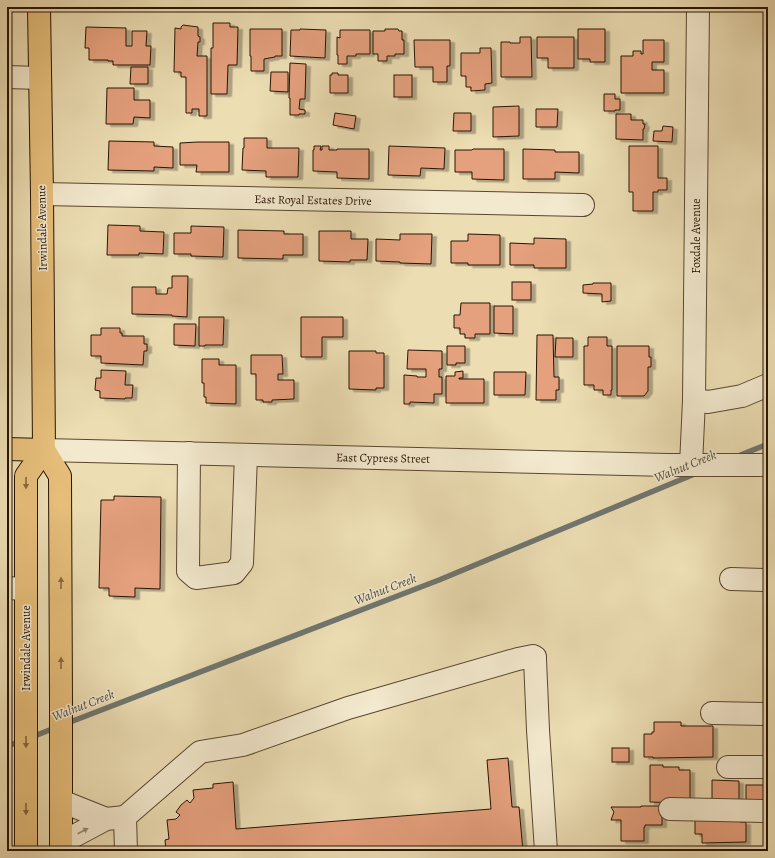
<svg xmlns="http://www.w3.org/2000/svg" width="775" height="858" viewBox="0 0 775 858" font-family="Alegreya,serif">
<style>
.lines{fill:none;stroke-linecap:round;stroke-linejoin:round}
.stream{stroke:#6f7670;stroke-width:5.5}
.building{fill:#e5a07d;stroke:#281403;filter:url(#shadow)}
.minor-casing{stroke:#59462f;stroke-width:24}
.major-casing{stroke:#281403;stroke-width:24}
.minor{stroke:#f3e9ce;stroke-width:22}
.major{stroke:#e6be7a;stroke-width:22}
.oneway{fill:#87693e}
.oneway2{fill:#988973}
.labels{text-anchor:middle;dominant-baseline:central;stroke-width:3;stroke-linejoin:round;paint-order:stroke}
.street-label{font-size:12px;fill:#281403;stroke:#f3e9ce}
.water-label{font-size:13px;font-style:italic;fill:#524d42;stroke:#f3e9ce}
</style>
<defs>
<filter id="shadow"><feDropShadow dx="4.5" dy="2.5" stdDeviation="0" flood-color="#0004"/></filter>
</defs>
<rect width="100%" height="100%" fill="#ecddb3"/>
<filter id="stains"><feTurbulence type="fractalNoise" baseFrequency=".005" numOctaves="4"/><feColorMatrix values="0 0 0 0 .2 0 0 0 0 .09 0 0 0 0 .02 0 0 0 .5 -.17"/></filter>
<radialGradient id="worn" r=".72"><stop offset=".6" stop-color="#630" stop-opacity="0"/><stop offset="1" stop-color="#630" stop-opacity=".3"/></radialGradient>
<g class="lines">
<g class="stream">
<polyline points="738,456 768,444"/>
<polyline points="65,724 439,580 697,473"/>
<polyline points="32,737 57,727"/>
<polyline points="7,746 22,741"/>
</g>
</g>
<g class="building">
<polygon points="213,23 230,23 230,27 238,27 237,65 228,65 227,94 211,94 211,48 213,48"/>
<polygon points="183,25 198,27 198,36 200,37 200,42 198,42 197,56 207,56 207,116 199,116 199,109 192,109 192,113 186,113 186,77 181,77 181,72 174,72 175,28 181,29 181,27"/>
<polygon points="86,27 126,28 126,46 132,46 132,31 147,31 146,46 151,46 150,65 113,65 113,61 108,61 108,60 89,60 89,48 85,48"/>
<polygon points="250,29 282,29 282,56 275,56 275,57 264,59 264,71 251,71 251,56 250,56"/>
<polygon points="300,29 326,30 325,58 290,56 291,30 300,30"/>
<polygon points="385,29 398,29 399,31 402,31 402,40 404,40 404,54 395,54 395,56 387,56 387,61 378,61 378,54 373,54 373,31 385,31"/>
<polygon points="578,29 605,29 605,62 590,62 590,59 578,59"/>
<polygon points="340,30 370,30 370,54 356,54 356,56 347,56 347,64 338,64 338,55 337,55 337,37 340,38"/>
<polygon points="520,37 531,37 532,77 501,77 501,42 510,42 510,43 520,43"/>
<polygon points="537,37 574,37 574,68 548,68 548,58 537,58"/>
<polygon points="414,40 450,40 450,66 447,66 447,82 433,82 433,67 415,67"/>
<polygon points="643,40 664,40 664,62 652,62 652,70 664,70 664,93 621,93 621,56 633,56 633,51 641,51 641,54 643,54"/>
<polygon points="480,48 491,48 492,83 485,84 485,90 471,91 471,87 466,87 466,76 461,76 461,53 480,53"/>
<polygon points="290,63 306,64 305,99 300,99 299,109 305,110 305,114 299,114 299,115 290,115 290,98 289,98"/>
<polygon points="131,67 148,67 148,84 130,84"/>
<polygon points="271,72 288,72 288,92 270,91"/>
<polygon points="332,73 338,73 338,75 348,75 348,93 330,93 330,75 332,75"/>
<rect x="394" y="75" width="18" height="22"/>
<polygon points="107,88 134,88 134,100 150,100 150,118 134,117 133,124 106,124"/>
<polygon points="604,94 615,94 615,99 620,99 620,110 615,110 615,111 604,111"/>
<polygon points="519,106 519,136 493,137 493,107"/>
<polygon points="536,109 558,109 557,127 536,127"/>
<polygon points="335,113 356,116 354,129 333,125"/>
<polygon points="454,113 471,113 471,131 453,131"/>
<polygon points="616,114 631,114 631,120 643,120 643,124 645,124 644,129 643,129 643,140 616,139"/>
<polygon points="663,126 673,127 672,142 653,141 654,131 662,131"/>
<polygon points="244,138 267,138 267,148 299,148 298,177 266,177 266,171 242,170 243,148 244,148"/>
<polygon points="109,141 154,142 154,146 173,147 173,168 154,167 154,171 108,170"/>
<polygon points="198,142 229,142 229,172 196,172 197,165 180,165 180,143"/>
<polygon points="314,146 321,146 320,150 322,150 322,146 329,146 329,150 337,150 337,149 369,149 369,179 337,178 337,172 313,171 313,150 314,150"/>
<polygon points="389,146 445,148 444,169 421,168 420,176 388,175"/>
<polygon points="629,146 658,146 658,178 667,178 667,190 658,190 658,192 653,192 653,211 633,211 633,192 629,192"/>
<polygon points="473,149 504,149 504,180 472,179 472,172 455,172 455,150 472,150"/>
<polygon points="523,149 555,150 555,152 579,152 579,173 555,172 555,179 523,179"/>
<polygon points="108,225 140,226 140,231 164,232 163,254 139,253 139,255 107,255"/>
<polygon points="191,226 224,227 223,257 191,256 191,254 174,254 174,233 191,233"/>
<polygon points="238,230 284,231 284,234 303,234 303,255 283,255 283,259 238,258"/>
<polygon points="319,231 351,231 351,239 368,239 367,260 350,260 350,262 319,261"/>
<polygon points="400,234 432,234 431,264 400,263 400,262 376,261 376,239 400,240"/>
<polygon points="468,234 500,235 500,265 468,265 468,263 451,263 451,241 468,241"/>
<polygon points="534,238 566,239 566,268 534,268 534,265 510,265 510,243 534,244"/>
<polygon points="172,276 188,276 187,317 172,316 172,315 132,314 132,287 156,287 156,294 167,294 168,288 172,288"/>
<rect x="512" y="282" width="19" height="18"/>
<polygon points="593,283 611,283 611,301 602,302 602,294 583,293 583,285 593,284"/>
<polygon points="461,303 490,303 490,334 475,334 475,338 465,338 465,334 460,334 460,328 454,328 454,315 460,315"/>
<polygon points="494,306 513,306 513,334 494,333"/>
<polygon points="199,317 224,317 223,345 205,345 205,346 199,346"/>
<polygon points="301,317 343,317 343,337 322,337 322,357 301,357"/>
<polygon points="174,324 196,324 195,346 174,345"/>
<polygon points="101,328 120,328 120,333 122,333 122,336 144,336 144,344 147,344 147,351 144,351 143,365 101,363 101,356 91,356 91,335 101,335"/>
<polygon points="537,335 553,335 554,377 559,377 559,390 556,390 556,400 536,400"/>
<polygon points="588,337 607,337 607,346 612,346 612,390 611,390 611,395 603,395 603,390 594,390 594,385 584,385 584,346 588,346"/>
<polygon points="556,338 573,338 573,357 555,357"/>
<polygon points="447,346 465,346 465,363 456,363 456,365 447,365"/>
<polygon points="617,346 649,346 649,357 651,357 651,367 648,367 648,391 644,396 617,396"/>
<polygon points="408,350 442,351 442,369 439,369 439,377 442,377 442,394 434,394 434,403 410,402 410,404 404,404 404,375 417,376 417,377 426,377 426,369 407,369"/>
<polygon points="349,351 376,351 376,353 384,353 384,388 376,388 376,390 349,389"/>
<polygon points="251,355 282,355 283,374 278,374 278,380 294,380 294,399 272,400 272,402 263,402 263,400 256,400 256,374 251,374"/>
<polygon points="202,359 219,359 219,365 236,365 236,404 206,403 206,397 204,397 204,383 202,383"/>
<polygon points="101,370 126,371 125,385 133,385 132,398 125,398 125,399 100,398 100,391 95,390 96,378 101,378"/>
<polygon points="463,371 463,378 459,378 459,379 484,379 484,403 446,403 446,376 455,376 455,372"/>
<polygon points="494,372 526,372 525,395 494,395"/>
<polygon points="114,496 161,497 160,589 135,588 135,597 109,596 109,588 99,588 101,500 114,500"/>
<polygon points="765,683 768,684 768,702 765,702"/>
<polygon points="654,722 681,722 681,726 713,726 713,757 653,758 653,757 644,757 644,734 652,734 652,732 654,732"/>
<rect x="612" y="748" width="17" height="14"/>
<polygon points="508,758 512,807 519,807 523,851 166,851 165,840 169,839 167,820 176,819 180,815 176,812 181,805 187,800 190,803 194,798 193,790 213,788 213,784 233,782 236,829 491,809 487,760"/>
<polygon points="650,765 663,765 663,767 679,767 679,770 690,770 690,803 650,802"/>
<polygon points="712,780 739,781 739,803 712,803"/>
<rect x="746" y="785" width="18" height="18"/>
<polygon points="641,806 662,806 662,825 645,825 645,827 644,827 644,841 621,841 621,820 611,820 614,812 611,807 641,807"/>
<polygon points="695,812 740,814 740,822 746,822 746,842 702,843 702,834 695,834"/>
</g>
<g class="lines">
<g class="minor-casing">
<g id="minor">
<polyline points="7,77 40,78"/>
<polyline points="42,194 583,205"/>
<polyline points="694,400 708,402 742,396 768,385"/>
<polyline points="44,450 669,465 768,465"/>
<polyline points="189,453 188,571 196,578 234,573 242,563 246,455"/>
<polyline points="691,465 694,400 698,7"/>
<polyline points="731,579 768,580"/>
<polyline points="7,588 26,589"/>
<polyline points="712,713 768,714"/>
<polyline points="728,767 768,767"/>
<polyline points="61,801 106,819"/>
<polyline points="670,809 768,811"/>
<polyline points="61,843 106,819 125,817"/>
<polyline points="126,851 125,817 200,752 243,745 348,708 518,659 533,656 535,657 535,659 538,730 546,851"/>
</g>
</g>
<g class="major-casing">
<g id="major">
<polyline points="39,7 42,194 44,450 60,476 61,702 61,851"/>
<polyline points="7,449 44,450"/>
<polyline points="26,851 26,476 44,450"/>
</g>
</g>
<use href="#minor" class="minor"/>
<use href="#major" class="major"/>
</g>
<defs><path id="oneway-solid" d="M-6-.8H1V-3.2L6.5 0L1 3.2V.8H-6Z"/></defs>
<g class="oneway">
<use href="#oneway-solid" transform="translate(26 483) rotate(90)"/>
<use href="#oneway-solid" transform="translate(61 583) rotate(-90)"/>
<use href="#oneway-solid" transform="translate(61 663) rotate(-90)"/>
<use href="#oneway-solid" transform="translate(26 742) rotate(90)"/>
<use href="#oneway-solid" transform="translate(26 809) rotate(90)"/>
</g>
<use class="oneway2" href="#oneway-solid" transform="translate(83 831) rotate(-28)"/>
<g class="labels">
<g class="street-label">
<text transform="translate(313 200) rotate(1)">East Royal Estates Drive</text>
<text transform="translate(42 228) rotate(-91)">Irwindale Avenue</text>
<text transform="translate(696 236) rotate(-90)">Foxdale Avenue</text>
<text transform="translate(383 458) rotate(1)">East Cypress Street</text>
<text transform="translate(26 648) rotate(-90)">Irwindale Avenue</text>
</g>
<g class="water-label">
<text transform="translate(685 466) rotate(-22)">Walnut Creek</text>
<text transform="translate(385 589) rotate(-21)">Walnut Creek</text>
<text transform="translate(83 705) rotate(-21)">Walnut Creek</text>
</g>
</g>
<rect width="775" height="858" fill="none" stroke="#ecddb3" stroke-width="24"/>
<rect x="8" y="8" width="759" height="842" fill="none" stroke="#281403" stroke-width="2"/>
<rect x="12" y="12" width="751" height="834" fill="none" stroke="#281403"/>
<rect width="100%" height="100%" filter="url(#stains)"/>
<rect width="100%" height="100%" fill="url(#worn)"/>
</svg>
